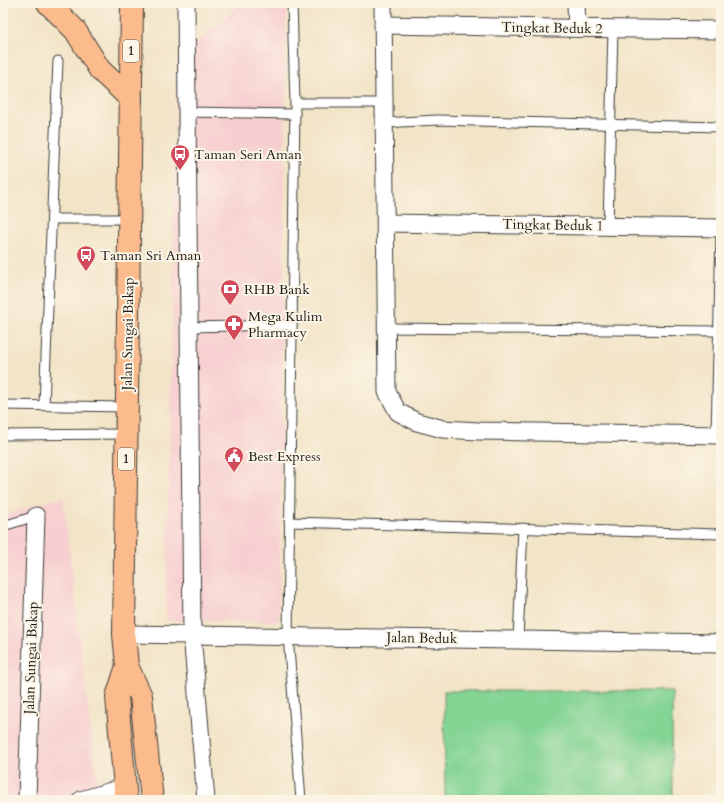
<svg xmlns="http://www.w3.org/2000/svg" width="724" height="803" viewBox="0 0 724 803" font-family="Cardo,serif">
<style>
.built{fill:#f7cfd0}
.green{fill:#84d494;stroke:#507858}
.lines{fill:none;stroke-linecap:round;stroke-linejoin:round}
.service-casing{stroke:#3c3a36;stroke-width:11}
.minor-casing{stroke:#3c3a36;stroke-width:19}
.trunk-casing{stroke:#3c3a36;stroke-width:24}
.service{stroke:#fff;stroke-width:9}
.minor{stroke:#fff;stroke-width:17}
.trunk{stroke:#fbbb8d;stroke-width:22}
.labels{text-anchor:middle;dominant-baseline:central;stroke-width:4;stroke-linejoin:round;paint-order:stroke}
.shield{fill:#fcf5e5;stroke:#5f5d58;stroke-width:1}
.shield-label{font-size:13px;font-weight:bold;fill:#1c1c1c}
.street-label{font-size:14px;fill:#1c1c1c;stroke:#fcf5e5}
.poi-label{font-size:14px;fill:#1c1c1c;stroke:#fcf5e5;text-anchor:start}
</style>
<rect width="100%" height="100%" fill="#fcf5e5"/>
<filter id="ink" filterUnits="userSpaceOnUse"><feTurbulence type="fractalNoise" baseFrequency=".025" numOctaves="2"/><feDisplacementMap in="SourceGraphic" scale="8" xChannelSelector="R" yChannelSelector="G"/><feConvolveMatrix kernelMatrix="1 2 1 2 8 2 1 2 1" color-interpolation-filters="sRGB"/></filter>
<filter id="wash" filterUnits="userSpaceOnUse"><feTurbulence type="fractalNoise" baseFrequency=".012" numOctaves="4" result="noise"/><feDisplacementMap in="SourceGraphic" scale="16" xChannelSelector="R" yChannelSelector="G"/><feGaussianBlur stdDeviation="0.9" result="paint"/><feColorMatrix in="noise" values="0 0 0 0 0 0 0 0 0 0 0 0 0 0 0 0 0 1.4 0 .05"/><feComposite in="paint" operator="in"/></filter>
<g filter="url(#wash)">
<rect width="100%" height="100%" fill="#f2e4c7"/>
<g class="built">
<polygon points="242,3 287,3 279,621 166,621 177,59"/>
<polygon points="63,497 99,800 3,800 3,515"/>
</g>
<polygon class="green" points="444,691 672,691 673,800 445,800"/>
</g>
<g filter="url(#ink)">
<g class="lines">
<g class="service-casing">
<g id="service">
<polyline points="292,3 295,103 288,636 301,800"/>
<polyline points="295,103 384,103"/>
<polyline points="187,112 295,114"/>
<polyline points="384,123 437,120 721,127"/>
<polyline points="52,219 129,219"/>
<polyline points="608,226 613,29"/>
<polyline points="189,327 292,325"/>
<polyline points="387,328 719,331"/>
<polyline points="3,405 127,407"/>
<polyline points="44,405 58,61"/>
<polyline points="3,435 126,434"/>
<polyline points="716,435 721,232"/>
<polyline points="289,522 721,534"/>
<polyline points="3,526 36,516"/>
<polyline points="518,640 523,528"/>
</g>
</g>
<g class="minor-casing">
<g id="minor">
<polyline points="186,3 192,634 206,800"/>
<polyline points="383,3 387,392 398,412 417,422 443,429 479,431 721,435"/>
<polyline points="576,3 577,28"/>
<path d="M383 25C496 27 608 29 721 30"/>
<polyline points="386,223 721,228"/>
<polyline points="124,634 721,643"/>
<polyline points="27,800 36,516"/>
<polyline points="81,800 125,787"/>
</g>
</g>
<g class="trunk-casing">
<g id="trunk">
<polyline points="48,3 75,30 100,70 131,99"/>
<polyline points="132,3 124,634 127,666 141,696 152,800"/>
<polyline points="126,800 117,697 127,666"/>
</g>
</g>
<use href="#service" class="service"/>
<use href="#minor" class="minor"/>
<use href="#trunk" class="trunk"/>
</g>
</g>
<defs>
<g id="bus-pin" transform="scale(1)"><path d="M0 17L-7.5 6A9.5 9.5 0 1 1 7.5 6Z" fill="#d1495b" stroke="#fcf5e5"/><path d="M-5-6H5V4H4V6H2V4H-2V6H-4V4H-5ZM-3.5-4V0h7V-4ZM-3.5 1.2v1.5H-2V1.2ZM2 1.2v1.5H3.5V1.2Z" fill="#fff"/></g>
<g id="bank-pin" transform="scale(1)"><path d="M0 17L-7.5 6A9.5 9.5 0 1 1 7.5 6Z" fill="#d1495b" stroke="#fcf5e5"/><path d="M-6-4H6V4H-6ZM0-2.3a2.3 2.3 0 1 0 0 4.6a2.3 2.3 0 1 0 0-4.6Z" fill="#fff"/></g>
<g id="pharmacy-pin" transform="scale(1)"><path d="M0 17L-7.5 6A9.5 9.5 0 1 1 7.5 6Z" fill="#d1495b" stroke="#fcf5e5"/><path d="M-2-6h4v4h4v4h-4v4h-4v-4h-4v-4h4Z" fill="#fff"/></g>
<g id="civic-pin" transform="scale(1)"><path d="M0 17L-7.5 6A9.5 9.5 0 1 1 7.5 6Z" fill="#d1495b" stroke="#fcf5e5"/><path d="M-.6-6.5H3V-4.5H.6V-3L4-1V1h2V6H-6V1h2V-1L-.6-3ZM-1.2 2.5V6h2.4V2.5Z" fill="#fff"/></g>
</defs>
<g fill-rule="evenodd">
<use href="#bus-pin" x="180" y="154"/>
<use href="#bus-pin" x="86" y="255"/>
<use href="#bank-pin" x="230" y="289"/>
<use href="#pharmacy-pin" x="234" y="324"/>
<use href="#civic-pin" x="234" y="456"/>
</g>
<g class="labels">
<g class="shield">
<rect x="123" y="40" width="16" height="22" rx="3"/>
<rect x="118" y="448" width="16" height="22" rx="3"/>
</g>
<g class="shield-label">
<text x="131" y="51">1</text>
<text x="126" y="459">1</text>
</g>
<g class="street-label">
<text transform="translate(552 28) rotate(1)">Tingkat Beduk 2</text>
<text transform="translate(553 225) rotate(1)">Tingkat Beduk 1</text>
<text transform="translate(128 334) rotate(-89)">Jalan Sungai Bakap</text>
<text transform="translate(422 638) rotate(1)">Jalan Beduk</text>
<text transform="translate(31 658) rotate(-88)">Jalan Sungai Bakap</text>
</g>
<g class="poi-label">
<text x="194" y="154">Taman Seri Aman</text>
<text x="100" y="255">Taman Sri Aman</text>
<text x="244" y="289">RHB Bank</text>
<text x="248" y="316">Mega Kulim<tspan x="248" dy="16">Pharmacy</tspan></text>
<text x="248" y="456">Best Express</text>
</g>
</g>
<rect width="724" height="803" fill="none" stroke="#fcf5e5" stroke-width="16"/>
</svg>
